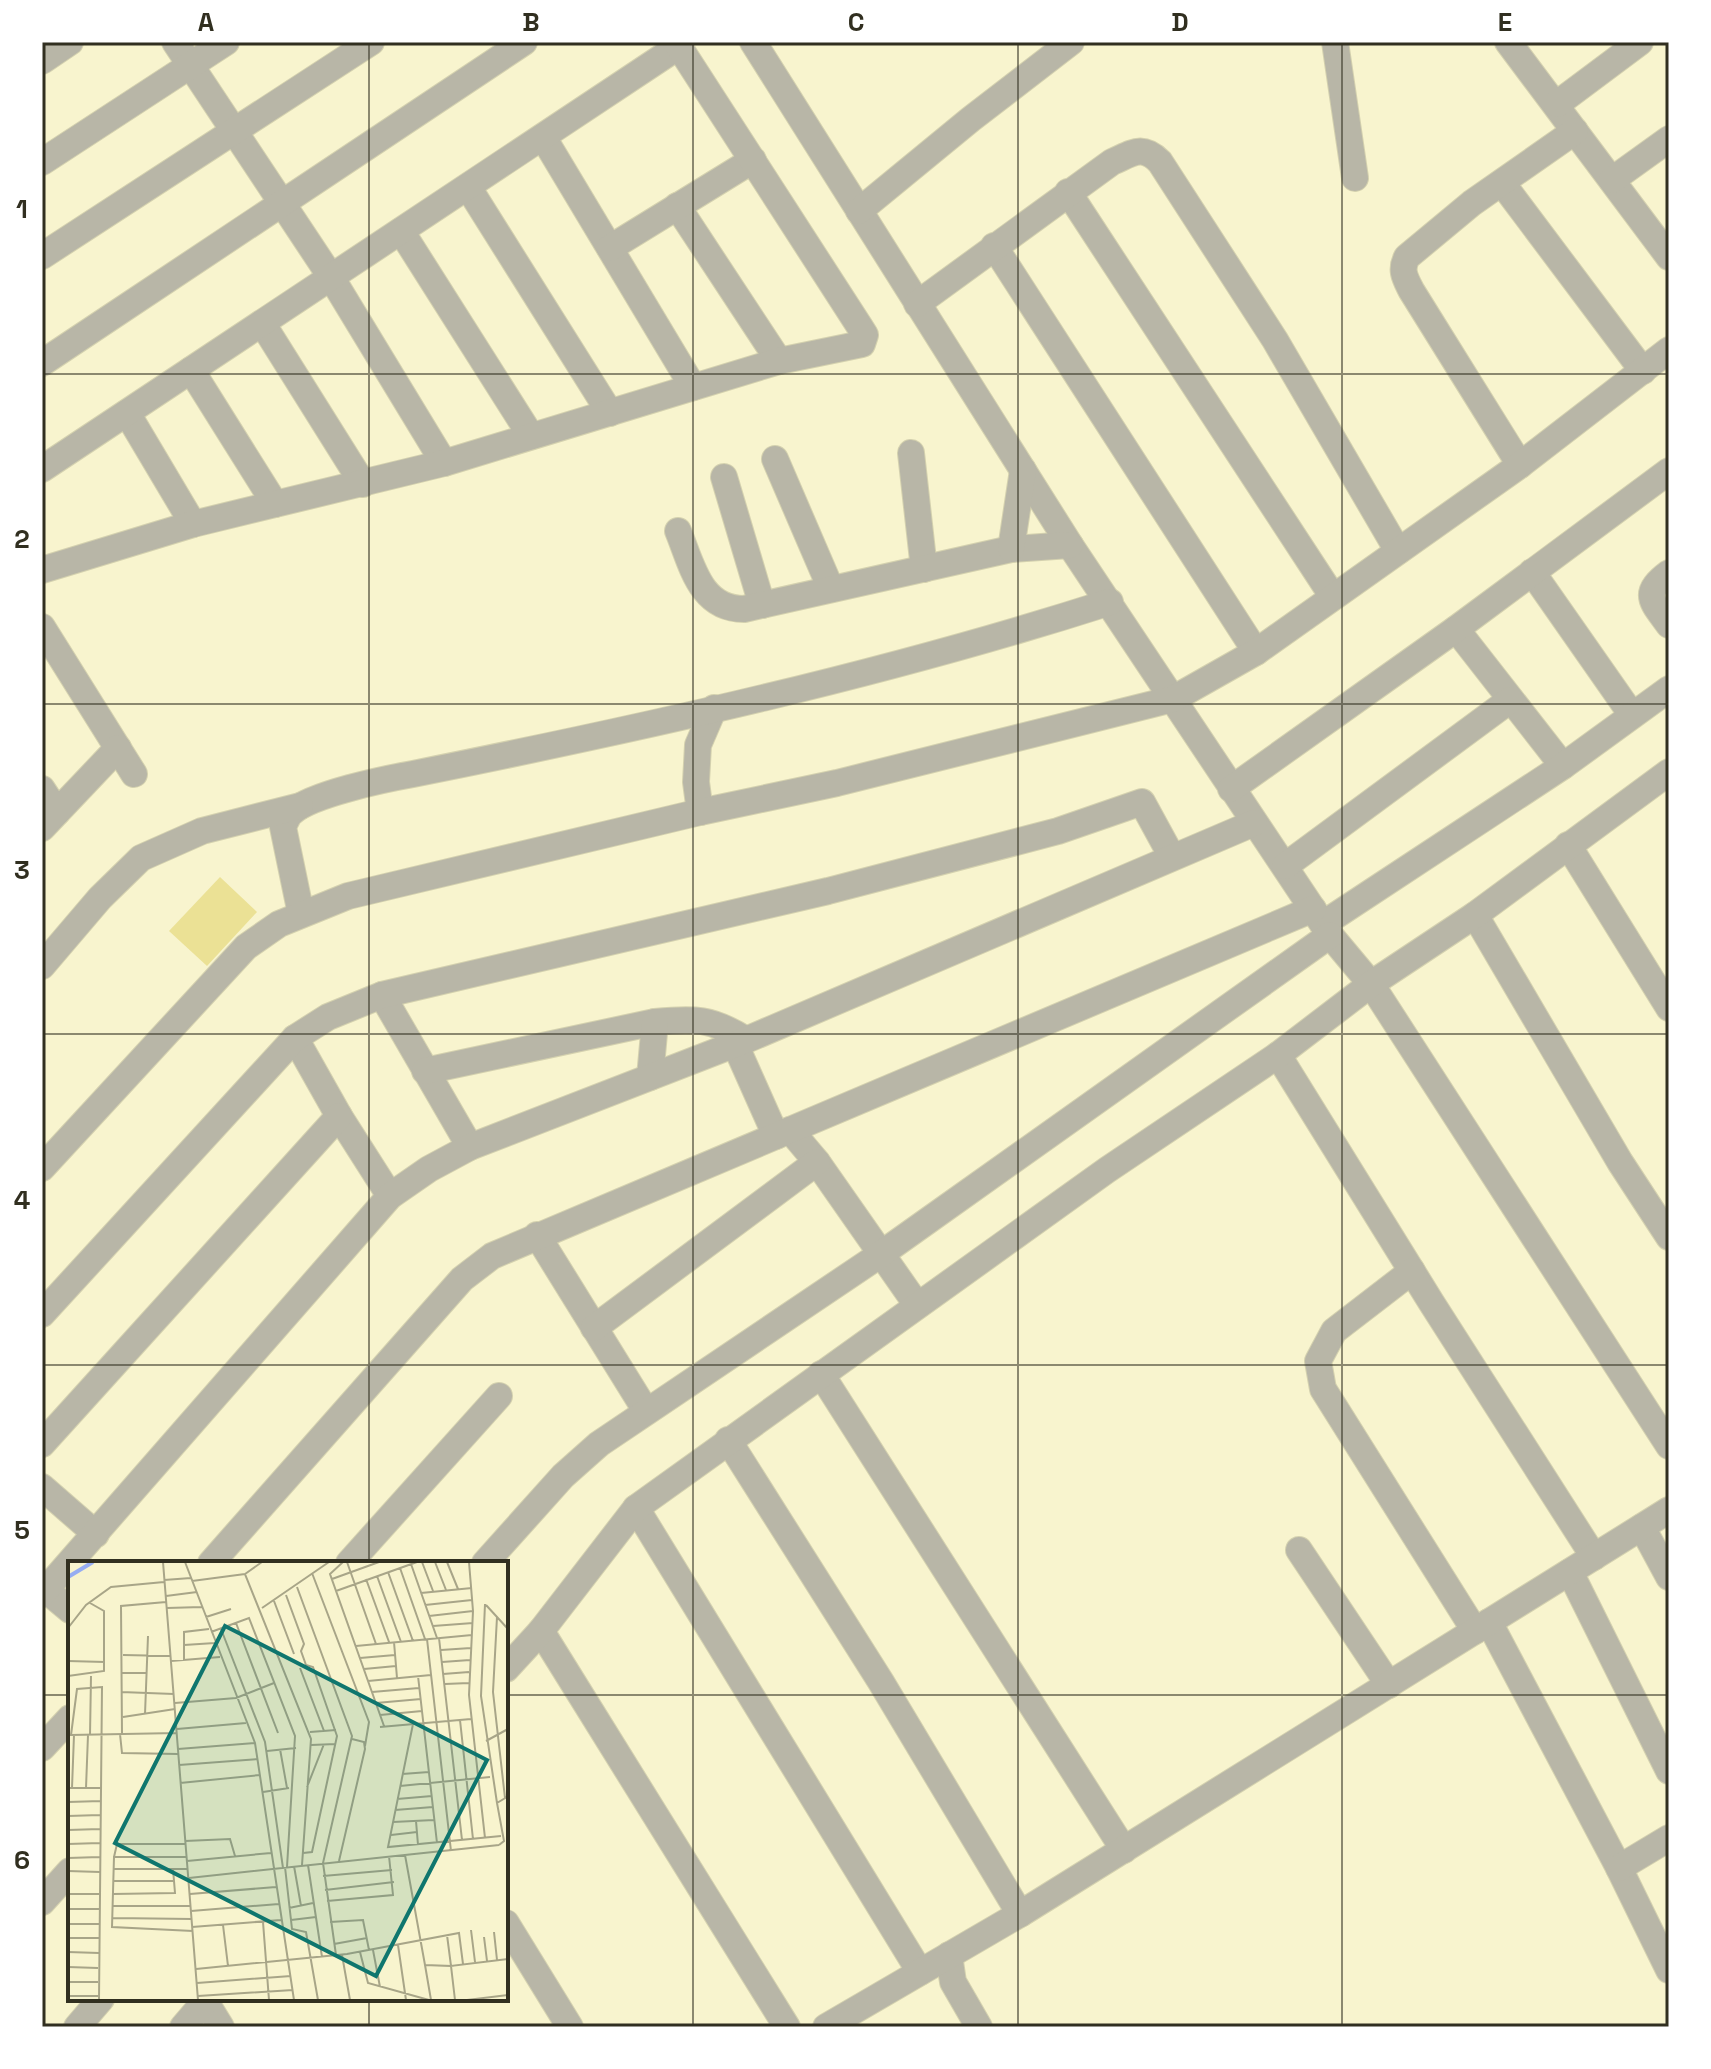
<svg xmlns="http://www.w3.org/2000/svg" width="1711" height="2069" viewBox="0 0 1711 2069" font-family="'Space Grotesk',sans-serif">
<style>
.grass{fill:#ebe195}
.lines{fill:none;stroke-linecap:round;stroke-linejoin:round}
.minor-casing{stroke:#d4d1af;stroke-width:28}
.minor{stroke:#b8b6a7;stroke-width:26}
.grid{fill:none;stroke:#312f20;stroke-width:2;stroke-opacity:0.55}
.inset-river{fill:none;stroke:#96adf2;stroke-width:4}
.inset-road{fill:none;stroke:#a8a588;stroke-width:2}
.view{fill:#0f766e;fill-opacity:0.15;stroke:#0f766e;stroke-width:4}
.inset-edge{fill:none;stroke:#312f20;stroke-width:4}
.neatline{fill:none;stroke:#312f20;stroke-width:3}
.grid-label{font-size:26px;text-anchor:middle;font-weight:bold;fill:#312f20}
</style>
<rect width="100%" height="100%" fill="#f8f4ce"/>
<polygon class="grass" points="220,877 257,912 207,966 169,931"/>
<g class="lines">
<g class="minor-casing">
<g id="minor">
<polyline points="175,42 331,277 444,463"/>
<polyline points="753,42 1070,545 1330,935 1371,984 1669,1446"/>
<polyline points="1335,42 1355,178"/>
<polyline points="1508,42 1669,257"/>
<polyline points="42,61 70,42"/>
<polyline points="1557,104 1640,42"/>
<polyline points="543,137 693,387"/>
<polyline points="42,162 226,42"/>
<polyline points="1612,180 1669,139"/>
<polyline points="1502,183 1643,371"/>
<polyline points="468,187 610,413"/>
<polyline points="1068,192 1333,597"/>
<polyline points="677,206 779,361"/>
<polyline points="859,211 971,119 1071,42"/>
<polyline points="401,231 531,436"/>
<polyline points="994,246 1256,652"/>
<polyline points="610,248 753,160"/>
<polyline points="42,256 371,42"/>
<path d="M917 304 1112 162C1133 153 1142 144 1160 162L1275 340 1398 551"/>
<polyline points="262,323 363,484"/>
<polyline points="42,363 524,42"/>
<polyline points="191,370 275,504"/>
<polyline points="127,413 193,524"/>
<polyline points="911,453 924,569"/>
<polyline points="775,459 831,589"/>
<path d="M1520 465 1411 290C1405 278 1400 270 1407 257L1472 203 1575 131"/>
<polyline points="42,469 679,46"/>
<polyline points="724,477 762,605"/>
<path d="M678 531C692 565 700 609 744 609L1011 549 1070 545"/>
<polyline points="1011,549 1023,470"/>
<polyline points="42,570 193,524 444,463 779,361 862,344 865,335 860,327 676,42"/>
<polyline points="1532,572 1632,715"/>
<path d="M1669 573C1641 594 1652 601 1669 625"/>
<polyline points="42,627 134,774"/>
<polyline points="1456,629 1563,766"/>
<polyline points="42,789 57,812"/>
<polyline points="1231,789 1456,629 1669,471"/>
<polyline points="700,812 696,782 698,745 714,708"/>
<polyline points="42,828 118,748"/>
<polyline points="1568,845 1669,1008"/>
<polyline points="1285,866 1510,700"/>
<path d="M301 914 283 827C286 821 287 816 292 812 312 794 385 779 413 774 647 727 882 675 1110 602"/>
<polyline points="1475,915 1620,1162 1669,1237"/>
<polyline points="1323,924 1563,766 1669,689"/>
<polyline points="42,966 100,898 141,858 202,831 300,806"/>
<polyline points="382,995 470,1147"/>
<polyline points="295,1038 339,1116 390,1196"/>
<polyline points="735,1044 776,1136"/>
<polyline points="1278,1055 1431,1302 1594,1557"/>
<path d="M425 1071 655 1022C694 1018 712 1018 746 1040"/>
<polyline points="650,1077 655,1022"/>
<polyline points="790,1130 817,1162 917,1305"/>
<polyline points="42,1168 246,947 279,924 348,896 700,812 837,783 1173,699 1256,652 1520,465 1669,350"/>
<polyline points="537,1235 646,1411"/>
<polyline points="1412,1271 1334,1331 1318,1361 1323,1389 1475,1631"/>
<polyline points="42,1314 295,1038 328,1017 382,995 828,891 1058,831 1142,802 1172,857"/>
<polyline points="594,1328 817,1162"/>
<polyline points="821,1374 1124,1850"/>
<polyline points="728,1440 881,1682 1020,1914"/>
<polyline points="42,1444 339,1116"/>
<polyline points="42,1487 96,1534"/>
<polyline points="636,1508 920,1972"/>
<polyline points="1642,1527 1669,1577"/>
<polyline points="1299,1550 1389,1685"/>
<polyline points="211,1563 462,1279 492,1256 1313,909"/>
<polyline points="349,1563 499,1396"/>
<polyline points="485,1563 563,1476 599,1444 881,1254 1330,935"/>
<polyline points="1570,1572 1669,1771"/>
<polyline points="46,1590 70,1610"/>
<polyline points="42,1594 390,1196 429,1169 470,1147 746,1040 1254,823"/>
<polyline points="1489,1622 1619,1868 1669,1970"/>
<polyline points="541,1631 787,2027"/>
<polyline points="506,1669 541,1631 636,1508 1107,1170 1278,1055 1371,984 1475,915 1669,772"/>
<polyline points="42,1748 70,1718"/>
<polyline points="1619,1868 1669,1838"/>
<polyline points="42,1902 70,1871"/>
<polyline points="506,1923 570,2027"/>
<polyline points="949,1955 953,1982 979,2027"/>
<polyline points="205,2001 221,2027"/>
<polyline points="77,2027 101,1999"/>
<polyline points="183,2027 207,1999"/>
<polyline points="826,2027 1020,1914 1669,1510"/>
</g>
</g>
<use href="#minor" class="minor"/>
</g>
<path class="grid" d="M369 42V1563M693 42V2027M1018 42V2027M1342 42V2027M42 374H1669M42 704H1669M42 1034H1669M42 1365H1669M42 1695H70M506 1695H1669M369 1999V2027"/>
<g transform="translate(68 1561)">
<rect width="440" height="440" fill="#f8f4ce"/>
<path class="inset-river" d="M0 16 25 1"/>
<path class="inset-road" d="M95 1 130 439M117 1 187 182 226 439M194 1 177 13 243 178 234 304M275 1 262 13 316 165M279 1 308 83M354 1 365 30M367 1 378 29M379 1 390 28M401 1 405 50 401 134 417 277M343 3 369 77M332 7 357 78M320 11 345 80M244 12 301 161 297 185M309 15 333 81M264 18 311 1M298 18 321 81M96 19 123 17M124 20 177 13M229 26 284 175 255 302 268 394M268 30 349 1M353 32 404 27M218 34 236 83 233 90 238 104 245 106 269 175 244 291 235 292M98 35 129 31M206 40 226 93M417 43 413 135 429 242M357 44 404 39M418 44 440 68M99 47 134 46M194 47 261 1M361 55 405 50M138 56 163 48M429 56 425 131 437 237M168 62 210 172M365 65 405 62M0 67 18 44 43 26 96 21M153 68 197 181 215 307M143 71 181 57 227 175 219 306M371 77 394 279M359 78 383 290M326 81 329 117M116 84 147 82M288 85 404 74M373 89 403 87M55 94 103 95M292 97 327 94M116 99V71L141 68M0 100 37 101M103 100 152 96M374 101 402 99M232 107 256 170M296 108 328 105M53 112H79M375 113 401 111M0 115 36 110V50L22 42M350 115 369 282M300 120 363 114M377 123 401 122M53 131 106 133M304 131 351 127M107 142 168 137 206 122M308 142 353 138M77 153 80 75M312 154 354 150M55 156 107 148M392 159 405 278M345 163 320 286 433 275M312 166 403 158M109 168 178 162M242 171 268 169M52 173 54 192 110 193M54 173 53 45 98 41M2 174 109 172M3 174 9 128 34 126 31 439M22 174 23 115M418 180 440 168M243 184 268 183M110 188 187 182M212 188 219 227M199 190 228 187M111 204 190 198M334 213 361 211M112 222 192 214M332 225 422 216M239 226 256 183M0 227H33M4 227 6 174M18 227 20 174M195 231 221 227M329 238 364 235M0 241 33 240M327 249 365 246M0 255 32 254M348 260 350 284M325 261 366 259M0 269 32 268M323 274 349 271M117 280 162 278 167 295M0 283 32 282M431 284 436 280 429 242 439 236M337 294 357 404 383 405 387 439M46 296 49 283H118M119 296H46L44 366 125 370M0 297 32 296M119 300 203 292M271 300 297 188 296 181 284 178M240 304 254 396M226 305 233 345M217 306 224 368 238 371 250 439M45 308H120M0 310 32 311M255 315 324 309M121 317 431 284M45 320H106L105 308M257 329 326 321M0 333H31M45 333 107 332 106 320M122 333 208 326M259 340 325 334 321 295M45 345H123M221 347 245 342M0 348H31M123 350 211 343M45 357 124 358M223 359 248 356M195 361 201 439M262 361 295 359 301 389M0 363H31M155 364 160 405M124 366 213 359M403 369 407 401M426 371 429 399M379 374 383 405 440 398M416 376 419 400M0 377H31M266 383 299 377M330 384 338 439M305 389 312 426M0 391 31 392M292 391 300 422 361 439M274 394 282 439M357 404 363 439M0 406 30 407M128 408 279 393 391 372 395 403M0 421H30M129 422 223 415M0 435H31M130 435 225 429M399 439 440 434"/>
<path class="view" d="M157 65 419 199 308 415 47 282Z"/>
<rect width="440" height="440" class="inset-edge"/>
</g>
<rect width="1711" height="2069" fill="none" stroke="#ffffff" stroke-width="88"/>
<rect x="44" y="44" width="1623" height="1981" class="neatline"/>
<g class="grid-label">
<text x="206" y="31">A</text>
<text x="531" y="31">B</text>
<text x="856" y="31">C</text>
<text x="1180" y="31">D</text>
<text x="1505" y="31">E</text>
<text x="22" y="218">1</text>
<text x="22" y="548">2</text>
<text x="22" y="879">3</text>
<text x="22" y="1209">4</text>
<text x="22" y="1539">5</text>
<text x="22" y="1869">6</text>
</g>
</svg>
